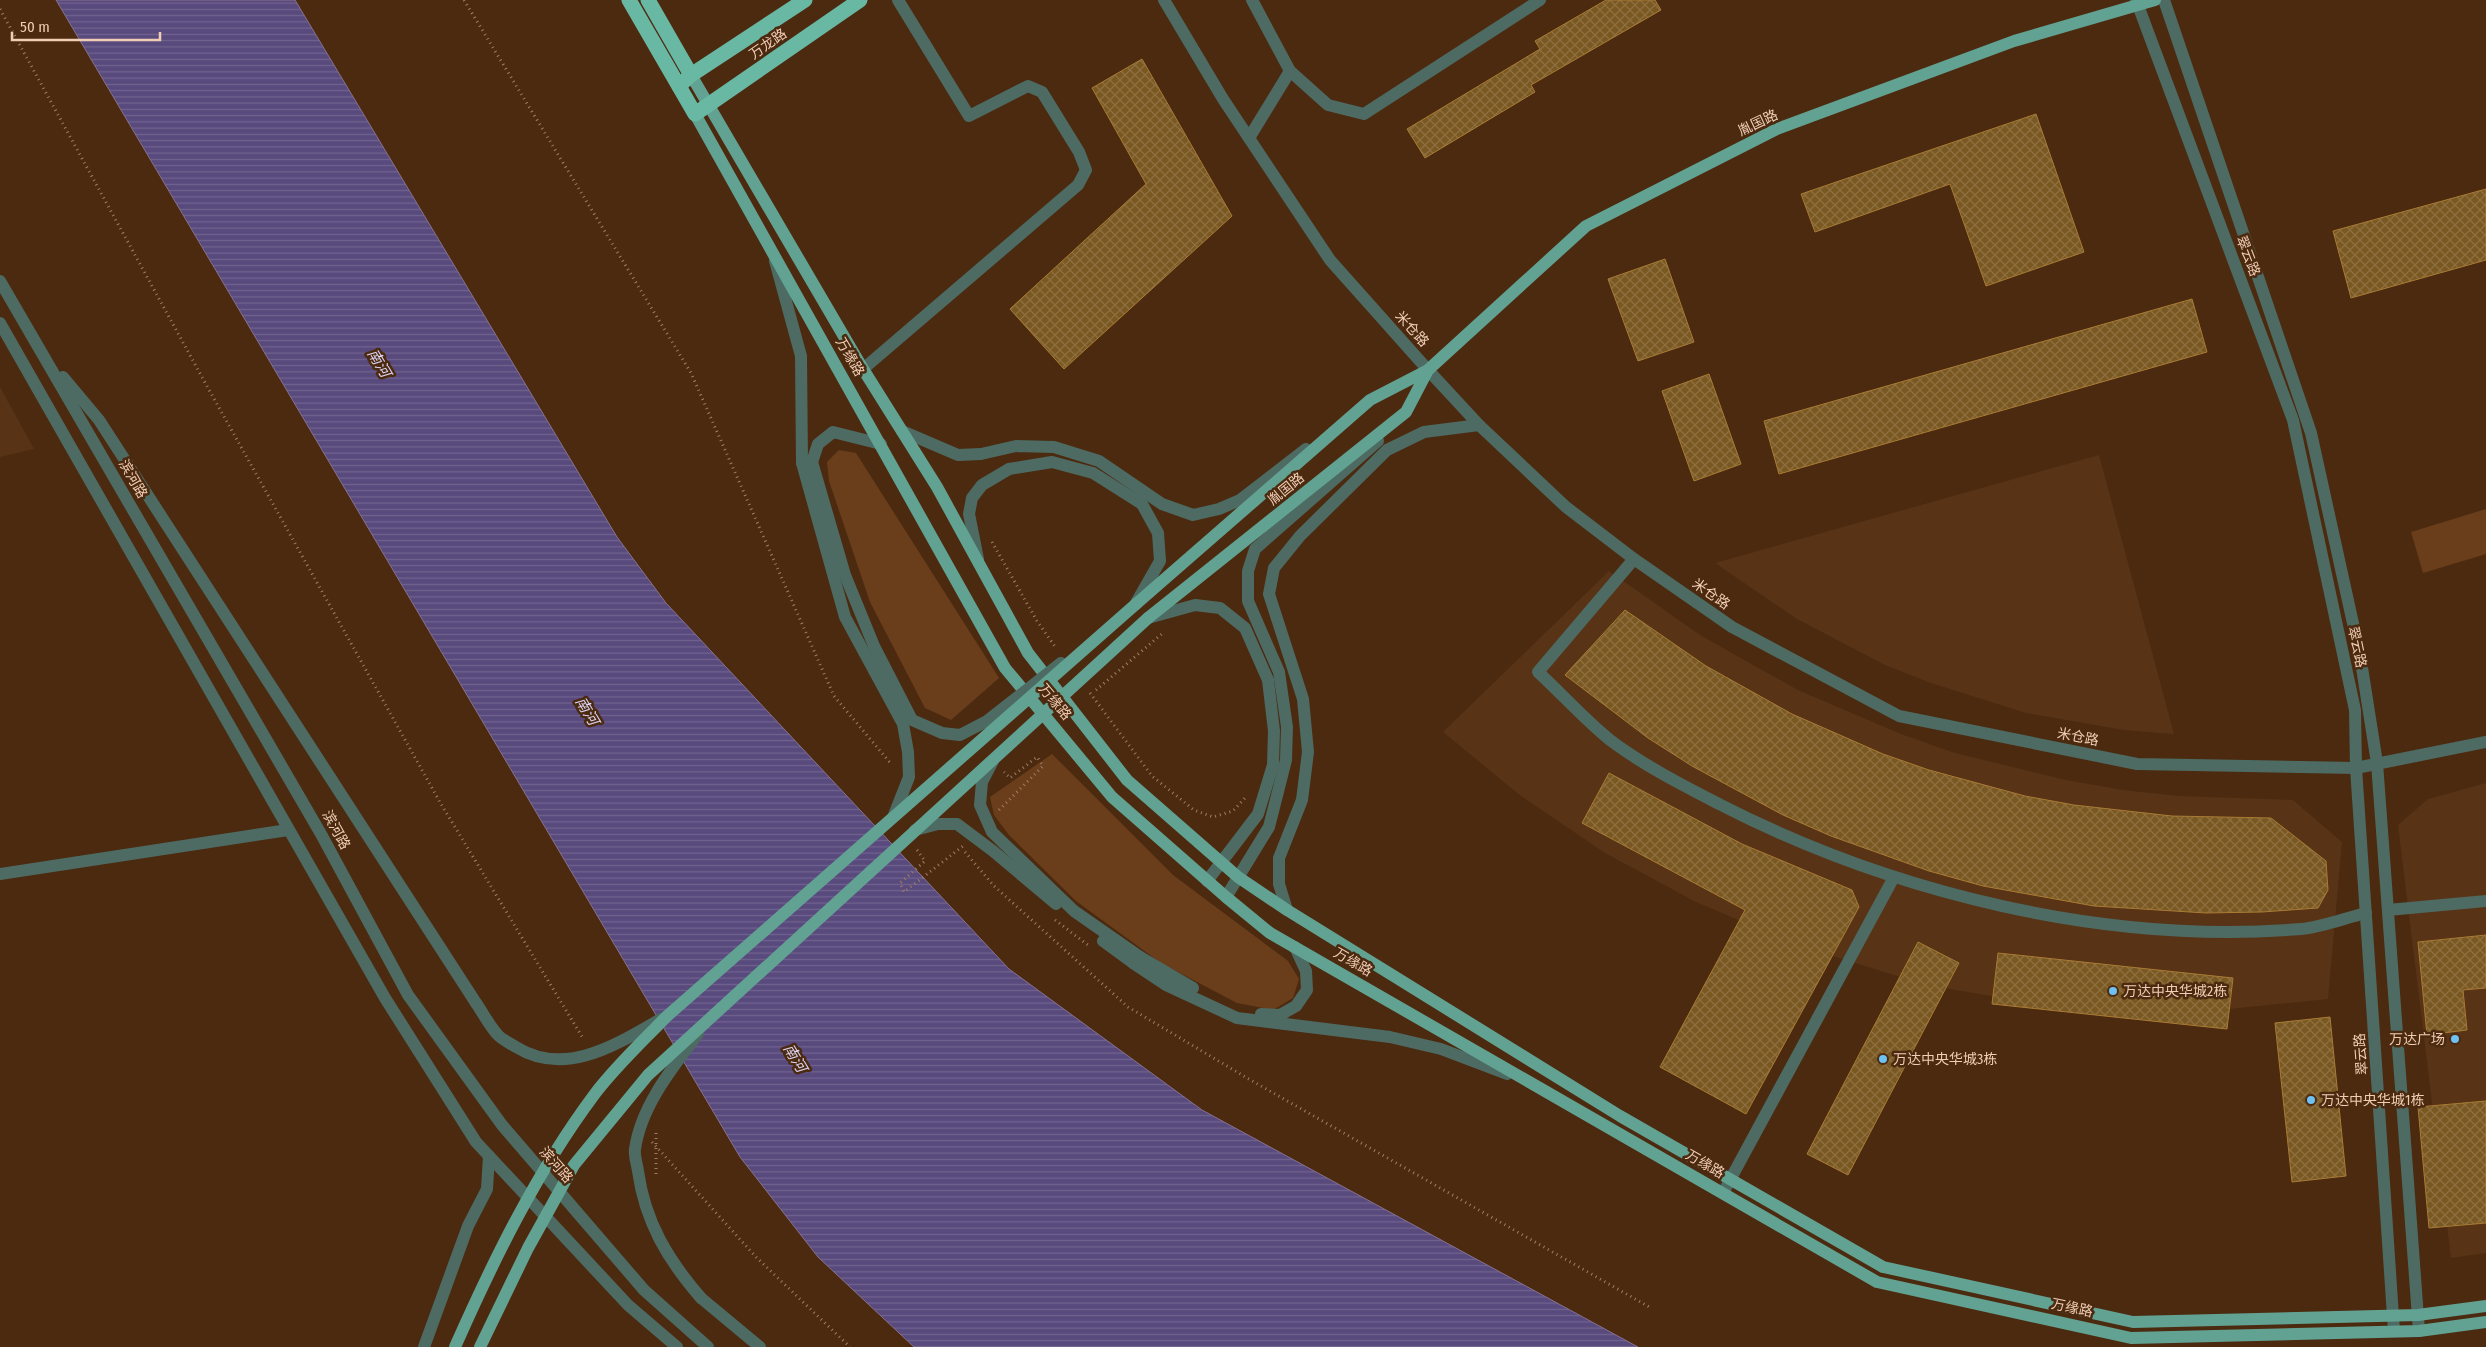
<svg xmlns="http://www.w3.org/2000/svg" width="2486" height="1347" viewBox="0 0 2486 1347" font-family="'Fira Sans Condensed','Noto Sans SC',sans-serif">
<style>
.built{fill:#583316}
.grass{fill:#6b3e1b}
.water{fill:url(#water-rules);stroke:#87718e}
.building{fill:url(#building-cross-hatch);stroke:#a97b34}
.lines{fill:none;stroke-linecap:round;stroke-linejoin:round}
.path{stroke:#a07e65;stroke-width:3;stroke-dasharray:1 4;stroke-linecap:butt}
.minor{stroke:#4d6b63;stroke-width:12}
.major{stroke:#62a292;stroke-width:12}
.highway{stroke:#69b8a4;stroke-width:15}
.path-bridge{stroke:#a07e65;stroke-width:3;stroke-dasharray:1 4;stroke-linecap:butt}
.minor-bridge{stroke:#4d6b63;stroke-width:12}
.major-bridge{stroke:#62a292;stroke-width:12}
.poi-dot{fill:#6ec2f3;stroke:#4b2a10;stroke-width:2}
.labels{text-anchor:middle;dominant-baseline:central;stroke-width:5;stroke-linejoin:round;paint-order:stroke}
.street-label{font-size:14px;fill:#f1cdb5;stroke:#4b2a10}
.poi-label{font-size:14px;fill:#f1cdb5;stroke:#4b2a10;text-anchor:start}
.water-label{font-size:15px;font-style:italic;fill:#dad3f3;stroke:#4b2a10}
</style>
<defs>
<pattern id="water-rules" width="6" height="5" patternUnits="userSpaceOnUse" patternTransform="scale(1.25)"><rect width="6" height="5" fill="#594a7e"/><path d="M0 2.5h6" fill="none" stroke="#71638e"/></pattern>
<pattern id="building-cross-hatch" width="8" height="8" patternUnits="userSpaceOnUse" patternTransform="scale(1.25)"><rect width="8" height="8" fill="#7a5822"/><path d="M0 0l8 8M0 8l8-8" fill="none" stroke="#8d6f40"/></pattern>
</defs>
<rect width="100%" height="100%" fill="#4b2a10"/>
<g class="built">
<polygon points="0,387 34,449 0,457"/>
<polygon points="2099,455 2174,734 2124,730 2026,713 1931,683 1885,665 1797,619 1715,563"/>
<polygon points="1609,571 1700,635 1798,690 1901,734 1955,753 2066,780 2123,790 2179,796 2293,800 2342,842 2328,999 2220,1010 2003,998 1950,989 1897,976 1794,944 1694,901 1605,853 1521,796 1443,732"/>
<polygon points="2486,783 2486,1253 2451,1258 2398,825 2428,799"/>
</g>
<g class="grass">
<polygon points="839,450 856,453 999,678 951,720 925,708 870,602 829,481 827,462"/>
<polygon points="2486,509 2486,554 2423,573 2411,532"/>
<polygon points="1052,754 1173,875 1288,961 1299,979 1293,998 1273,1010 1237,1003 1161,963 1076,901 1009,835 994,815 990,797"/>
</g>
<polygon class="water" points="56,0 295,0 617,537 666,603 1009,969 1202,1110 1638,1347 914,1347 818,1257 740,1157"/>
<g class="building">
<polygon points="1606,0 1655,0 1661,10 1531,85 1535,92 1425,158 1407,129 1540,49 1535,41"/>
<polygon points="1142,59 1232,216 1064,369 1010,309 1146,184 1092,88"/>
<polygon points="2036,114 2084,252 1986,286 1950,184 1815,232 1801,194"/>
<polygon points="2486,189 2486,260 2351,298 2333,231"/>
<polygon points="1665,259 1694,342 1638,361 1608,279"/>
<polygon points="2192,299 2207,352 1779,474 1764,421"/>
<polygon points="1709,374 1741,464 1694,481 1662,391"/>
<polygon points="1625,610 1706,666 1792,714 1883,754 1929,770 2025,796 2074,805 2172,816 2271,818 2326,861 2328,890 2318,908 2262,912 2206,913 2094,906 1983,886 1929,871 1831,836 1783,815 1692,766 1648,738 1565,675"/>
<polygon points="1609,773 1742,844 1852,890 1859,907 1746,1114 1660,1067 1745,910 1582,823"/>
<polygon points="2486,935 2486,988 2463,990 2467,1030 2427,1035 2418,942"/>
<polygon points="1918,942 1959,963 1848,1175 1807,1154"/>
<polygon points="1998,953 2233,978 2227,1029 1992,1004"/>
<polygon points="2330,1017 2346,1176 2292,1182 2275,1023"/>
<polygon points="2486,1101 2486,1223 2429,1228 2418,1107"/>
</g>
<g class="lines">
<g class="path">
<polyline points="464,0 691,373 834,696 892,765"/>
<polyline points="0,9 208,388 441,804 584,1040"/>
<polyline points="992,542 1037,621 1056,648"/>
<polyline points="1090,693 1152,776 1194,810 1213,817 1233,811 1245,798"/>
<polyline points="999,810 1043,766 1037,757 1010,778 1004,772"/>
<polyline points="917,850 925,861 900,883 904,892 963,846"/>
<polyline points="965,852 994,886 1128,1007 1247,1078 1651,1308"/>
<polyline points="652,1142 756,1257 850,1347"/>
</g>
<g class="minor">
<polyline points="1164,0 1223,99 1330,260 1428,370 1479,425 1566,507 1634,559 1732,627 1899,716 2137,764 2356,768 2486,742"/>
<polyline points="2136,0 2293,420 2355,710 2356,768 2394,1331"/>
<polyline points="2164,0 2311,433 2360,655 2377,763 2419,1331"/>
<polyline points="1290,71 1328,105 1364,114 1540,0"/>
<polyline points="1249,138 1290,71 1252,0"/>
<polyline points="775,261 801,356 802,463"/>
<polyline points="0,281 321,834 408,995 502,1125 644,1290 708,1347"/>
<polyline points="0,323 385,998 476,1142 628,1305 677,1347"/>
<polyline points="863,369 1078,185 1086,170 1079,152 1042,92 1028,86 969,116 898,0"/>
<polyline points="63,377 99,420 476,1003"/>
<polyline points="902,431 958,455 981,454 1016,446 1054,447 1099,461 1162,504 1193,515 1219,509 1240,500 1306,449"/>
<polyline points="812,462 818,444 833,432 881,444"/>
<polyline points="978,559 969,514 972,498 982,485 1009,469 1052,462 1093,473 1142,504 1158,533 1160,561 1136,603"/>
<path d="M1634 559 1538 672C1562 694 1585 720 1610 740 1643 765 1682 785 1719 804 1892 893 2105 945 2301 929 2322 927 2345 918 2366 913"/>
<polyline points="1148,618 1195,605 1220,608 1245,628 1268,680 1274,731 1273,765 1258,814 1207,881"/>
<polyline points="0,874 288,830"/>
<polyline points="1226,897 1269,827 1286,760 1287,727 1279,672 1248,601 1248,571 1255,549 1378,441"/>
<polyline points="1287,910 1279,884 1279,858 1302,800 1308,752 1303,699 1269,594 1274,568 1300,536 1387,450 1424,432 1479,425"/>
<polyline points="2388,910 2486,901"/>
<polyline points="1140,957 1193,988"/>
<polyline points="1133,963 1166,985 1237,1018 1390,1037 1441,1049 1507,1074"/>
<polyline points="1261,1014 1280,1015 1296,1006 1307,990 1306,971 1295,947"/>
<polyline points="1723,1193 1894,877"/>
<polyline points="701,1298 760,1347"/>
<polyline points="424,1347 468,1226 487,1189 489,1156"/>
</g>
<g class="major">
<polyline points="691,75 863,369 937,487 1028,653 1127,780 1238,877 1287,910 1620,1116 1883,1267 2133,1322 2418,1315 2486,1306"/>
<polyline points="695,114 1005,668 1112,797 1226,897 1270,933 1877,1282 2131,1338 2419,1331 2486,1322"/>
<polyline points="1136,604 1370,400 1428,370 1586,226 1777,129 2014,41 2155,0"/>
<polyline points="1148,618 1406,412 1428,370"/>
</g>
<g class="highway">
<polyline points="629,0 695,114 860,0"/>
<polyline points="648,0 691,75"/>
<polyline points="679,86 691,75 805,0"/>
</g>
<g class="path-bridge">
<polyline points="1096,690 1163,633"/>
<polyline points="1055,920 1088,945"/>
<polyline points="656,1133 656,1175"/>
</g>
<g class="minor-bridge">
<polyline points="812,462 845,575 874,646 912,720 942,733 960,735 987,721 1061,663"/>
<polyline points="802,463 845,617 903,724 908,752 909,777 894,815"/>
<polyline points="993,761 982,782 980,805 992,832 1074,911 1140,957"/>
<polyline points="915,830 938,824 957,824 993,851 1056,904"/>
<polyline points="1103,941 1133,963"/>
<path d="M476 1003C483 1013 489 1025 497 1034 502 1040 510 1043 516 1047 566 1078 617 1044 661 1019"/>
<path d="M698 1034C673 1067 641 1106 635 1149 634 1156 637 1164 638 1171 645 1222 668 1260 701 1298"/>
</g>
<g class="major-bridge">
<path d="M455 1347C494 1259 536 1173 594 1095 615 1067 642 1042 666 1017L1136 604"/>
<polyline points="480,1347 528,1248 574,1165 648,1075 1148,618"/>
</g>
</g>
<g class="poi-dot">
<circle cx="2113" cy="991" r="5"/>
<circle cx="2455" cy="1039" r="5"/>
<circle cx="1883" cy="1059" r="5"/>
<circle cx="2311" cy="1100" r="5"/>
</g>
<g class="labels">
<g class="street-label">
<text transform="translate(768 44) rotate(-35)">万龙路</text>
<text transform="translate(1758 123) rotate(-25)">胤国路</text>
<text transform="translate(2248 256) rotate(69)">翠云路</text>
<text transform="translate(1412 329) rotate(48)">米仓路</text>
<text transform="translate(850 357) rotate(60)">万缘路</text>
<text transform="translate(133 479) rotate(60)">滨河路</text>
<text transform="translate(1286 489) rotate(-39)">胤国路</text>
<text transform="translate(1711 594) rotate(35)">米仓路</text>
<text transform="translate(2357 647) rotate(78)">翠云路</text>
<text transform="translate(1055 702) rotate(50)">万缘路</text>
<text transform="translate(2078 737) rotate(11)">米仓路</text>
<text transform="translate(336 830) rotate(61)">滨河路</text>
<text transform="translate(1353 962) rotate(30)">万缘路</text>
<text transform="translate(2361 1054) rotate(-94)">翠云路</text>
<text transform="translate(1705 1164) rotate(30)">万缘路</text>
<text transform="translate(556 1165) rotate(49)">滨河路</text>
<text transform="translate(2072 1308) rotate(12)">万缘路</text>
</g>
<g class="poi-label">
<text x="2123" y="991">万达中央华城2栋</text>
<text x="2445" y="1039" text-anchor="end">万达广场</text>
<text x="1893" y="1059">万达中央华城3栋</text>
<text x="2321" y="1100">万达中央华城1栋</text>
</g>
<g class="water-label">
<text transform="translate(379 363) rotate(59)">南河</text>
<text transform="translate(587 711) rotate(59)">南河</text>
<text transform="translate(795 1058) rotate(59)">南河</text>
</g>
</g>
<path d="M12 32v8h148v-8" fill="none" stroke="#f1cdb5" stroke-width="2.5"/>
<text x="20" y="32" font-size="15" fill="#f1cdb5" stroke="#4b2a10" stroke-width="4" paint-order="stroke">50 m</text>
</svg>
